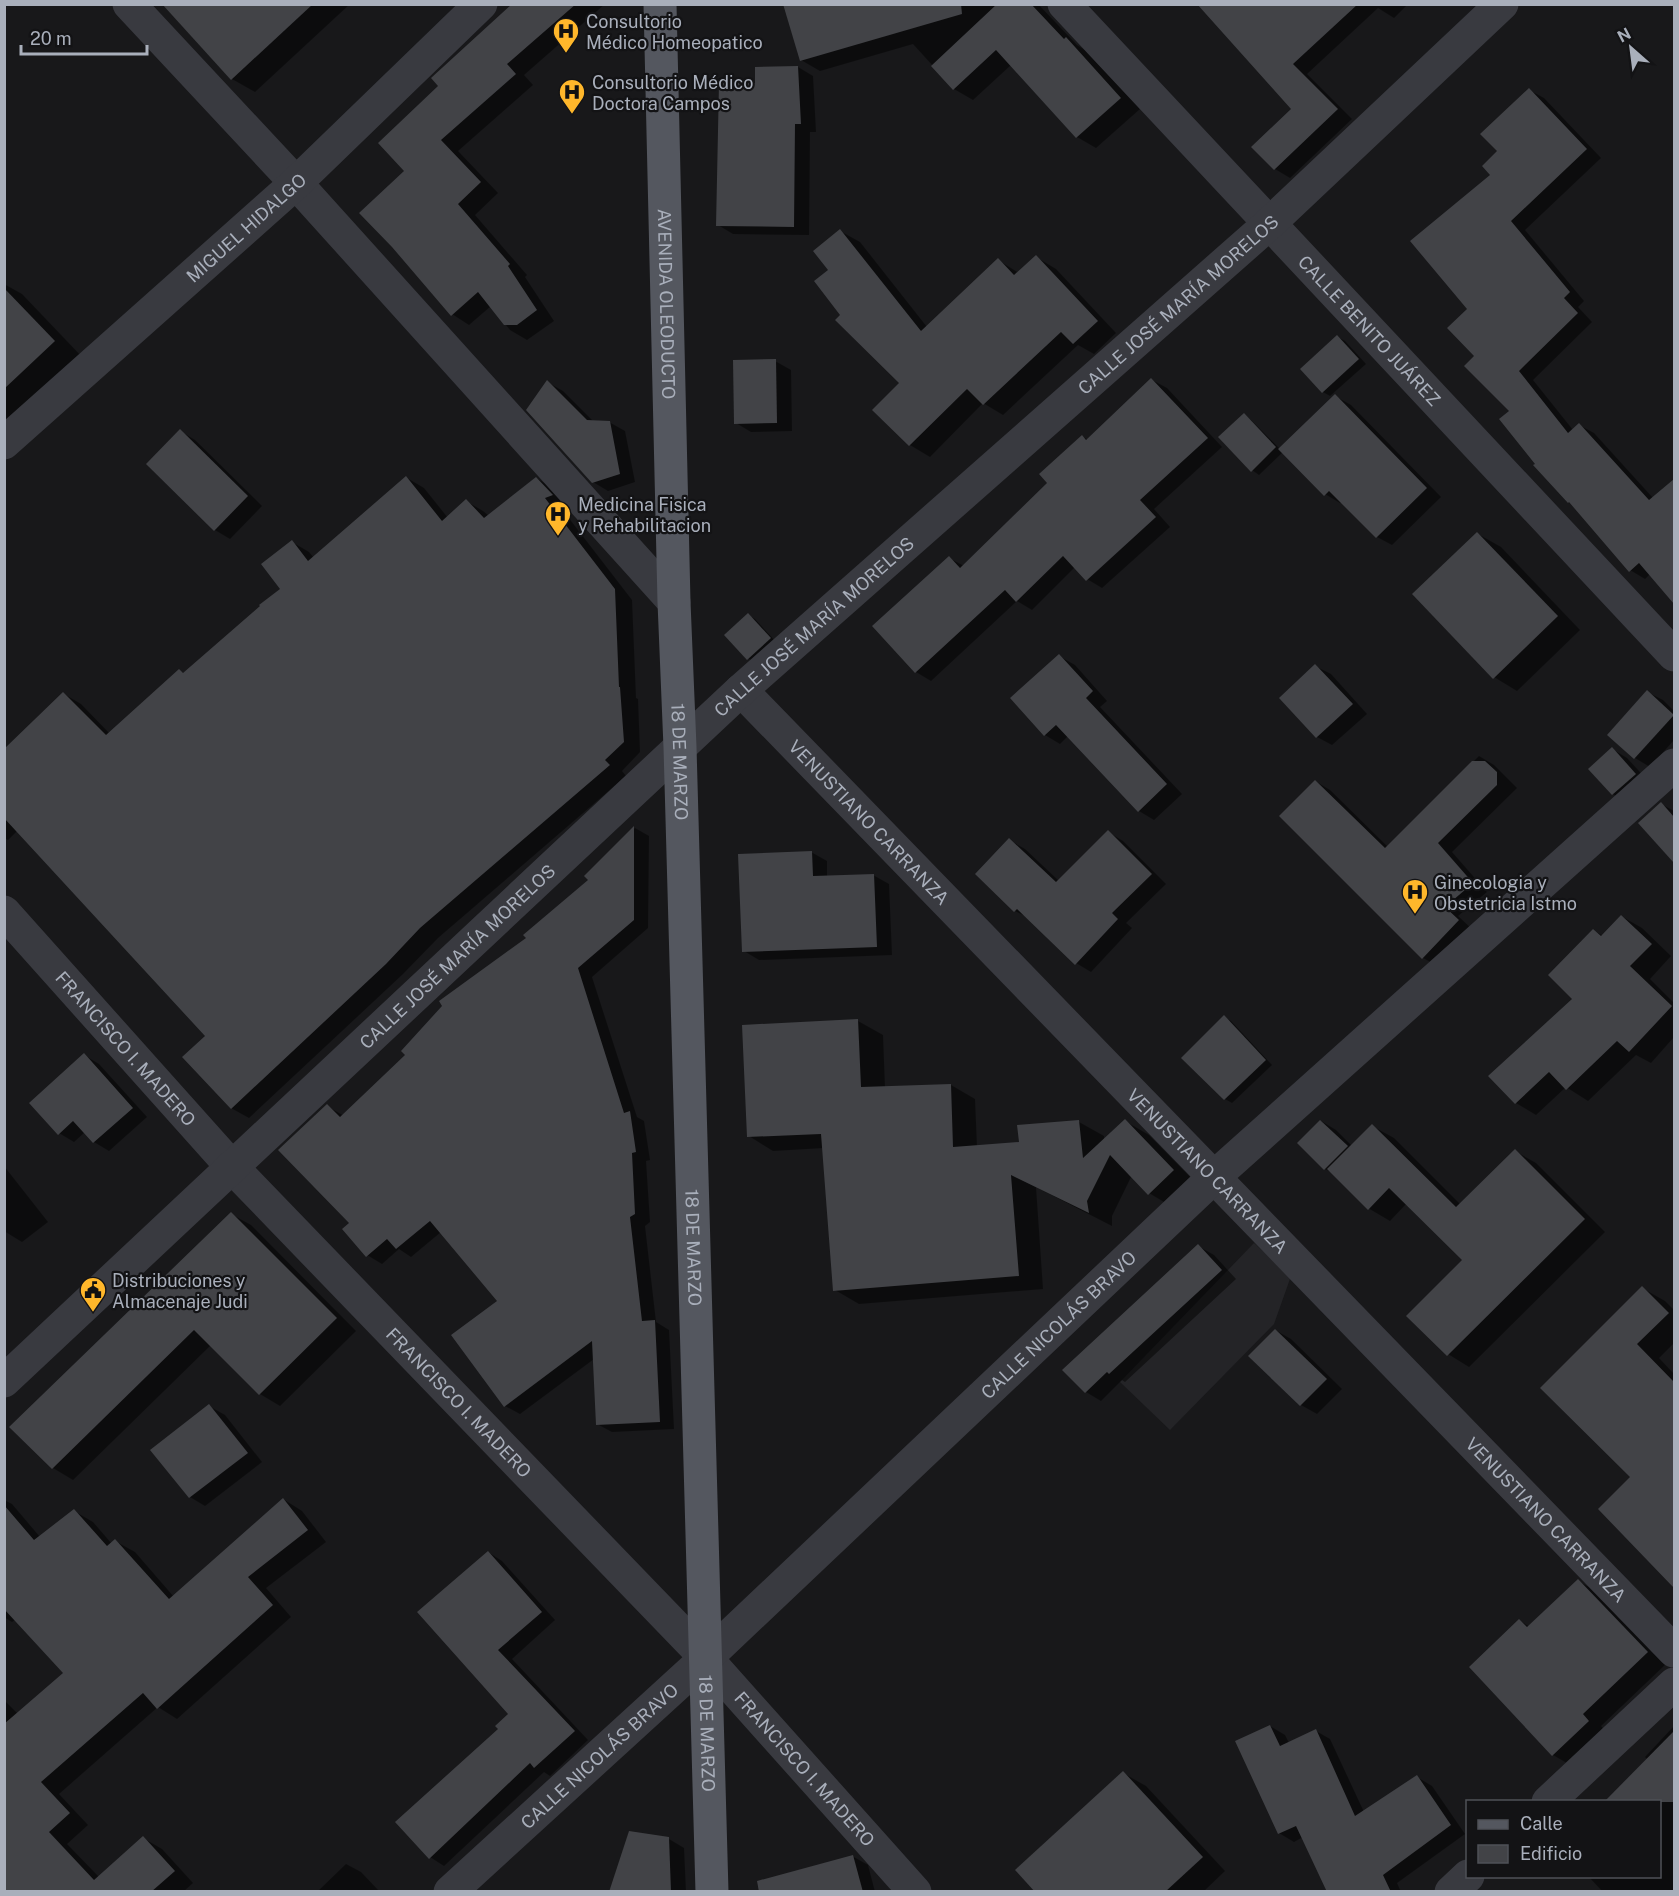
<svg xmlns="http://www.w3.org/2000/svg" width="1679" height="1896" viewBox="0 0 1679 1896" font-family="'Public Sans',sans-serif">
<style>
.built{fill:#242427}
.shadow{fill:#0007}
.building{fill:#424347}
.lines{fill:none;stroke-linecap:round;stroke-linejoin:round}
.minor{stroke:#393a40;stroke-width:33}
.major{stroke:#54575f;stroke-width:33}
.labels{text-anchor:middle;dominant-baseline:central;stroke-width:4.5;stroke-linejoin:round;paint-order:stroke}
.poi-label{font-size:18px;fill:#a9afbb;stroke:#131315;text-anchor:start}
.street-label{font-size:18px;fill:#a9afbb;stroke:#131315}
</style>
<rect width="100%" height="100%" fill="#18181a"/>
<polygon class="built" points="1254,1243 1291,1276 1274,1324 1170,1430 1120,1382"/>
<g class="shadow">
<polygon points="193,4 350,4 255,92 232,79"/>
<polygon points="514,4 605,4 524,75 533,85 458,151 498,193 475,215 527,275 525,277 554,321 527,340 510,330 491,306 469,325 452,314 406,171 441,86"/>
<polygon points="785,4 1038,4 1077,45 1085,50 1140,109 1096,148 1077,137 1011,65 973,100 954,89 913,44 820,71 801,60"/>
<polygon points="1301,4 1408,4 1394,18 1378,8 1307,74 1352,119 1290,178 1275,169 1253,147 1293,109 1220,28"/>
<polygon points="798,67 813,76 816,132 810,132 809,235 733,234 718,225 757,85"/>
<polygon points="1529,90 1544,98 1601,158 1525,230 1584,301 1578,307 1592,322 1533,380 1573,430 1579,425 1594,433 1653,498 1666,488 1674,493 1674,602 1650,574 1645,579 1630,570 1537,464 1511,411 1476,356 1469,310 1493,175 1499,152"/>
<polygon points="840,231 860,242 927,327 998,260 1019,273 1036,257 1056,269 1116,333 1094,354 1078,345 1003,415 983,403 930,457 910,445 874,410 901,383 842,315 830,270"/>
<polygon points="4,284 22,294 84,359 4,434"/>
<polygon points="1338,337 1345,341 1366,364 1330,396 1323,392 1302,369"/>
<polygon points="775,361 791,370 792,431 751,432 736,423"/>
<polygon points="1152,380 1167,388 1222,447 1154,509 1170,527 1102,588 1087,579 1075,567 1032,610 1017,601 931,681 916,672 874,627 949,558 964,566 1049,483 1083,437 1088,440"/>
<polygon points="547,382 563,391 594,422 609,422 625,431 635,482 608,491 593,482"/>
<polygon points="1335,396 1351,405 1441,497 1392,545 1377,537 1342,502 1340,503 1325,494 1283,452 1259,475 1252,470 1244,415 1251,420 1280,449"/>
<polygon points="180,431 195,440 262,506 230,539 215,530"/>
<polygon points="407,478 424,488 448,518 466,501 483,511 489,516 536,478 553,488 568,505 561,508 632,600 636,698 638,699 640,752 622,771 626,776 438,938 403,974 249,1118 231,1108 207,1036 18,830 8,840 4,838 4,750 64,694 81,704 110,734 179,671 185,674 282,589 292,542 309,552 314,558"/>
<polygon points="1478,534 1501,547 1580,630 1517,691 1494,677"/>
<polygon points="748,615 755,619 777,643 755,663 748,658"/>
<polygon points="1059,656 1075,665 1107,701 1100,707 1182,794 1154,820 1139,811 1068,736 1060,744 1045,735"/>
<polygon points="1315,666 1331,674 1367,714 1332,745 1317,737"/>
<polygon points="1647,692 1663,700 1674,711 1674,740 1650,767 1635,758 1609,735"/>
<polygon points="1612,749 1627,758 1650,783 1628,803 1613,794 1590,769"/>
<polygon points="1479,756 1494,765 1517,788 1452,852 1487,892 1458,916 1473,930 1438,966 1423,958 1281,816 1315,781 1330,790 1388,847"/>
<polygon points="1661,804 1674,811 1674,861 1640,823"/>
<polygon points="635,828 649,836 648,928 592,977 637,1117 644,1121 650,1160 646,1161 650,1222 645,1226 656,1322 669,1330 674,1429 612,1432 597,1424 594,1359 520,1414 505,1406 499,1301 441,1232 411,1257 399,1249 382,1264 367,1255 352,1223 327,1106 344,1116 590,880 586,876"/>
<polygon points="1108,832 1123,841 1166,884 1126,923 1132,928 1091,972 1076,963 1027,917 1015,911 1009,840 1025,849 1059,881"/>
<polygon points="811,852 827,861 827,877 873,875 889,884 892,955 759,960 744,951"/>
<polygon points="1621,916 1642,928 1671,956 1650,979 1674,1003 1674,1037 1651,1063 1636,1055 1588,1101 1566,1087 1536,1115 1516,1103 1575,999 1593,930 1603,936"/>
<polygon points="1224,1017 1231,1021 1272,1065 1232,1103 1225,1099"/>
<polygon points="858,1021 883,1035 885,1088 951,1085 975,1099 977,1147 1020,1143 1079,1122 1104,1136 1104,1140 1125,1121 1149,1135 1198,1185 1174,1208 1149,1193 1132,1175 1112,1216 1112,1226 1036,1187 1043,1289 859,1304 835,1290 824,1148 773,1151 749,1136"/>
<polygon points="84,1055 99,1064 147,1117 109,1151 94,1142 85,1132 74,1142 59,1133"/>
<polygon points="1321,1121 1336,1130 1352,1146 1372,1126 1394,1138 1461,1205 1515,1151 1536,1163 1605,1232 1469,1367 1448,1354 1464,1260 1407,1203 1390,1221 1368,1208 1333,1173 1325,1169"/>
<polygon points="4,1166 48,1222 22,1242 4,1231"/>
<polygon points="231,1214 251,1225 356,1331 280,1406 260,1394 211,1345 73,1480 53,1468"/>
<polygon points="1198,1246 1214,1255 1236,1279 1125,1382 1122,1380 1101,1401 1086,1392"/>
<polygon points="1642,1288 1665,1301 1674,1310 1674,1343 1659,1358 1674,1374 1674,1585 1600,1509 1632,1477 1542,1388"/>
<polygon points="1275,1330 1291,1339 1342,1389 1317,1414 1301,1405 1251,1356"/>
<polygon points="209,1406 225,1415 262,1462 205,1506 190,1497"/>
<polygon points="283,1499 302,1511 326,1542 266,1588 291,1617 177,1719 158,1707 59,1794 88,1825 67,1844 99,1877 143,1838 162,1849 193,1883 183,1892 11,1892 4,1887 4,1700 18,1714 65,1673 16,1619 12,1622 4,1617 4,1500 12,1504 40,1537 74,1511 93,1522 112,1544 115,1541 135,1552 174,1597"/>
<polygon points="488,1552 502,1561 555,1620 512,1659 588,1740 550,1776 544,1772 444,1866 430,1857 510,1714 420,1612"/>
<polygon points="1578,1581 1598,1592 1667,1663 1601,1726 1607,1733 1572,1766 1553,1755 1520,1621 1530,1627"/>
<polygon points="1270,1726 1285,1735 1289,1743 1316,1731 1330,1739 1364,1812 1417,1777 1432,1786 1465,1834 1397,1883 1401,1892 1329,1892 1303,1837 1294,1842 1279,1833"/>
<polygon points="1674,1726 1674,1892 1603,1892 1588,1876 1660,1876 1660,1802 1648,1760 1645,1757"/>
<polygon points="1123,1773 1146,1786 1225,1871 1203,1892 1037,1892"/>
<polygon points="669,1839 684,1848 686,1892 611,1892"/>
<polygon points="852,1856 868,1865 875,1892 790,1892"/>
<polygon points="346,1864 361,1872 380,1892 317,1892"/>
</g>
<g class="building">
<polygon points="162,4 313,4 231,80"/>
<polygon points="512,4 576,4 507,64 516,74 441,140 481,182 458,204 510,264 508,266 537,310 517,325 504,325 478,292 451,316 392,247 359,213 404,171 378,143 438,86 431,78"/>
<polygon points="783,4 961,4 962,14 800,61"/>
<polygon points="997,4 1031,4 1064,39 1066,37 1121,98 1076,138 996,50 953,90 931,66"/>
<polygon points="1197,4 1358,4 1293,64 1338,109 1274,170 1251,147 1291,109"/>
<polygon points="798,66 801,124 795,124 794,227 716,226 719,83 755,83 755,67"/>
<polygon points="1529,88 1587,149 1511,221 1570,292 1564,298 1578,313 1519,371 1568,433 1579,423 1649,500 1674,479 1674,604 1639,563 1629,572 1569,502 1568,503 1533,465 1535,464 1499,419 1509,411 1464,366 1474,356 1447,328 1467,309 1410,241 1490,175 1482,166 1497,151 1480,134"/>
<polygon points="840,229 921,331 998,258 1014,275 1036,255 1098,321 1073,344 1061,332 983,405 967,389 909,446 872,410 899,383 835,320 840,315 814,281 828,270 813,251"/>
<polygon points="4,288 55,341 4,389"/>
<polygon points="1337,335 1359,359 1322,393 1300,369"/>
<polygon points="776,359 777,423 734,424 733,360"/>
<polygon points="1151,378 1208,438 1140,500 1156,517 1086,581 1063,556 1016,602 1005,590 915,673 872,626 949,556 960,568 1047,483 1039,474 1082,435 1086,440"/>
<polygon points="547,380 587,420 610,421 620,474 592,483 526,410"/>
<polygon points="1335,394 1427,488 1376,538 1329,491 1324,496 1278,449"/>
<polygon points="1244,413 1276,447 1251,472 1218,437"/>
<polygon points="180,429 248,496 214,531 146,464"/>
<polygon points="406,476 442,521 466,499 484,518 536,477 553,495 545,498 615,589 619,687 620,687 624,742 605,760 610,765 420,928 386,964 231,1109 182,1057 205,1036 4,818 4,749 63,692 106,735 179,669 183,673 260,606 259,605 280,589 261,564 292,540 308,561"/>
<polygon points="1477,532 1558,616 1493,679 1412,594"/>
<polygon points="748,613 771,638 747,660 724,635"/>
<polygon points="1059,654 1093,691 1086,698 1167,784 1138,812 1056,725 1044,736 1010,698"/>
<polygon points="1315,664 1353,704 1316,738 1279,698"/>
<polygon points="1647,690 1674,715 1634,759 1607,735"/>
<polygon points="1612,747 1636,774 1612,795 1588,769"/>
<polygon points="1472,761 1485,761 1497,772 1497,785 1438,843 1473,883 1445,907 1459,920 1422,959 1279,816 1315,780 1385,848"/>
<polygon points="1661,802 1674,817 1674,863 1638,823"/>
<polygon points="634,826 634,920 578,968 624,1113 630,1111 636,1152 632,1153 635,1214 630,1217 642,1321 655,1320 660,1422 596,1425 592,1341 504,1407 451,1335 497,1301 430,1221 396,1249 387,1239 366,1257 342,1229 349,1223 278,1150 327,1104 340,1117 405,1055 401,1051 442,1006 439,1001 526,938 523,935 588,880 584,876"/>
<polygon points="1108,830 1152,874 1112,913 1118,919 1075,965 1017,909 1014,912 975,874 1009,838 1056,882"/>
<polygon points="812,851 813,876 874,874 877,947 742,952 738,854"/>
<polygon points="1621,915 1652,944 1630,966 1672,1006 1629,1052 1617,1041 1566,1090 1549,1072 1515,1104 1488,1076 1572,999 1548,975 1593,929 1601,936"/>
<polygon points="1224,1015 1266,1060 1224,1100 1181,1058"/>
<polygon points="858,1019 861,1087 951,1084 953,1147 1019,1142 1017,1125 1079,1120 1083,1158 1125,1119 1174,1170 1148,1195 1110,1155 1087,1201 1089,1213 1011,1175 1019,1276 833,1291 821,1134 747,1137 742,1025"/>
<polygon points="84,1053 133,1108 93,1143 73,1121 58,1135 29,1103"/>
<polygon points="1320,1120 1348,1146 1324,1170 1297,1143"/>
<polygon points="1372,1124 1456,1207 1515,1149 1585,1219 1447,1356 1406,1316 1462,1260 1389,1188 1368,1210 1327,1169"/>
<polygon points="231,1212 337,1318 259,1395 194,1330 52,1469 9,1427"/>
<polygon points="1198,1244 1222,1270 1109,1374 1107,1372 1085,1393 1062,1370"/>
<polygon points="1642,1286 1669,1313 1637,1344 1674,1382 1674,1588 1598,1509 1630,1477 1540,1388"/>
<polygon points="1275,1329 1327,1379 1300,1406 1248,1356"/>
<polygon points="209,1404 248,1453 189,1498 150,1450"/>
<polygon points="283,1498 308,1530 248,1577 273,1605 157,1709 143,1693 41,1782 70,1813 49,1832 94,1880 143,1836 175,1871 151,1892 4,1892 4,1724 63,1673 4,1609 4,1505 34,1540 74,1509 107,1546 115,1539 169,1599"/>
<polygon points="488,1551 542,1612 498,1650 575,1731 534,1768 530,1763 429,1859 395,1822 498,1729 495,1726 508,1714 417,1612"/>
<polygon points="1578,1579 1648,1652 1583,1714 1589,1721 1552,1756 1469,1667 1519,1619 1527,1627"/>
<polygon points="1270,1725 1280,1746 1316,1729 1355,1816 1417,1775 1451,1825 1383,1875 1391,1892 1327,1892 1296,1826 1278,1834 1235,1741"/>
<polygon points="1674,1731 1674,1802 1604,1802"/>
<polygon points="1123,1771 1203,1857 1165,1892 1035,1892 1015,1870"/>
<polygon points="629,1831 669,1837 671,1892 609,1892"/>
<polygon points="853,1855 863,1892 759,1892 757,1881"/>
</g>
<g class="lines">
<g class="minor">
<polyline points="129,4 296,183 674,602"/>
<path id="s1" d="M1064 4 1674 655"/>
<path id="s2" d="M4 443 296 183 481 4"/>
<path id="s3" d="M741 690 1674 1651"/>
<path id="s4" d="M4 912 232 1167 706 1658 915 1892"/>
<path id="s5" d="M4 1381 741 690 1270 223 1502 4"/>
<polyline points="1548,1802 1674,1684"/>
<path id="s6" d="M450 1892 706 1658 1214 1177 1674 765"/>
<polyline points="1451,1892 1468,1876"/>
</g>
<path class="major" id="s7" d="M660 4 674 602 680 747 712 1892"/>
</g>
<defs>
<g id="hospital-pin" transform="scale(1.35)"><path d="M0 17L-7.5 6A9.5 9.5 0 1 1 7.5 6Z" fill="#ffb72b" stroke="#131315"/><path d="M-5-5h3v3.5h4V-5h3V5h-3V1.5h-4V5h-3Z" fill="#111"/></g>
<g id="civic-pin" transform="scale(1.35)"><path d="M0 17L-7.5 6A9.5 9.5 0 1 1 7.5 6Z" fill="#ffb72b" stroke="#131315"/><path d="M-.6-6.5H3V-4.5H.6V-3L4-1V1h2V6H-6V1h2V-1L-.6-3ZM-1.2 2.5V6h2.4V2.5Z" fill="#111"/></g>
</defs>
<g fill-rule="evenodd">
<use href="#hospital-pin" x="566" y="31"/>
<use href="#hospital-pin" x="572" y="92"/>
<use href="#hospital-pin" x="558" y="514"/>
<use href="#hospital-pin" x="1415" y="892"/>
<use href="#civic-pin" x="93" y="1290"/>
</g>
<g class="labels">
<g class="poi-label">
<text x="586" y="21">Consultorio<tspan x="586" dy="21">Médico Homeopatico</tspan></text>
<text x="592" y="82">Consultorio Médico<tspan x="592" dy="21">Doctora Campos</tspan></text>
<text x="578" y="504">Medicina Fisica<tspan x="578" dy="21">y Rehabilitacion</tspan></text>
<text x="1434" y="882">Ginecologia y<tspan x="1434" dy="21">Obstetricia Istmo</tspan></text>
<text x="112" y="1280">Distribuciones y<tspan x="112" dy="21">Almacenaje Judi</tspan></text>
</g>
<g class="street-label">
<text stroke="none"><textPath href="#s2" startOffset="324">MIGUEL HIDALGO</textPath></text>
<text stroke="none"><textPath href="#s7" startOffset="300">AVENIDA OLEODUCTO</textPath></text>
<text stroke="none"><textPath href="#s5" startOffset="1593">CALLE JOSÉ MARÍA MORELOS</textPath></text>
<text stroke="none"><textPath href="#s1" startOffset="447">CALLE BENITO JUÁREZ</textPath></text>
<text stroke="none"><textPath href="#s5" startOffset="1107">CALLE JOSÉ MARÍA MORELOS</textPath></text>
<text stroke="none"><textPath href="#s7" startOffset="758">18 DE MARZO</textPath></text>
<text stroke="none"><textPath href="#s3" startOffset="184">VENUSTIANO CARRANZA</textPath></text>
<text stroke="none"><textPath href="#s5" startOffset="621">CALLE JOSÉ MARÍA MORELOS</textPath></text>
<text stroke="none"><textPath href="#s4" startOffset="183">FRANCISCO I. MADERO</textPath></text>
<text stroke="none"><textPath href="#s3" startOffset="670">VENUSTIANO CARRANZA</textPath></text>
<text stroke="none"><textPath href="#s7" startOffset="1244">18 DE MARZO</textPath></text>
<text stroke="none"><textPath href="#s6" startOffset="832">CALLE NICOLÁS BRAVO</textPath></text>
<text stroke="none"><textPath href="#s4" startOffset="669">FRANCISCO I. MADERO</textPath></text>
<text stroke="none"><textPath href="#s3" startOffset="1156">VENUSTIANO CARRANZA</textPath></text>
<text stroke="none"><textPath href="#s7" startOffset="1730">18 DE MARZO</textPath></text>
<text stroke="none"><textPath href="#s6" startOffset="202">CALLE NICOLÁS BRAVO</textPath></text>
<text stroke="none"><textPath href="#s4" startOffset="1173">FRANCISCO I. MADERO</textPath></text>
</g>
</g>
<rect width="1679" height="1896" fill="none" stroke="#a9afbb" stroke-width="12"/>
<rect x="1466" y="1800" width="195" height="78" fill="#131315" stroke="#4f5157" stroke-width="1.5"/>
<rect x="1478" y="1820" width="30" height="9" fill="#54575f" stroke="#4f5157" stroke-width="1.5"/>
<text x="1520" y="1830" font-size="18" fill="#a9afbb">Calle</text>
<rect x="1478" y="1845" width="30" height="18" fill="#424347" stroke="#4f5157" stroke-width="1.5"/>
<text x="1520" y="1860" font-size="18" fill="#a9afbb">Edificio</text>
<g transform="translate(1631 48) rotate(332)" stroke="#131315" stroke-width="4.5" paint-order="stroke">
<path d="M0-4.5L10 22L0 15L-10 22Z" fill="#a9afbb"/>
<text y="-9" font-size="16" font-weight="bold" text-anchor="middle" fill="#a9afbb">N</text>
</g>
<path d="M21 45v9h126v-9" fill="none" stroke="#a9afbb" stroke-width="3"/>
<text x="30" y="45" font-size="18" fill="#a9afbb" stroke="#131315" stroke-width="4.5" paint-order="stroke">20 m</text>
</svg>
